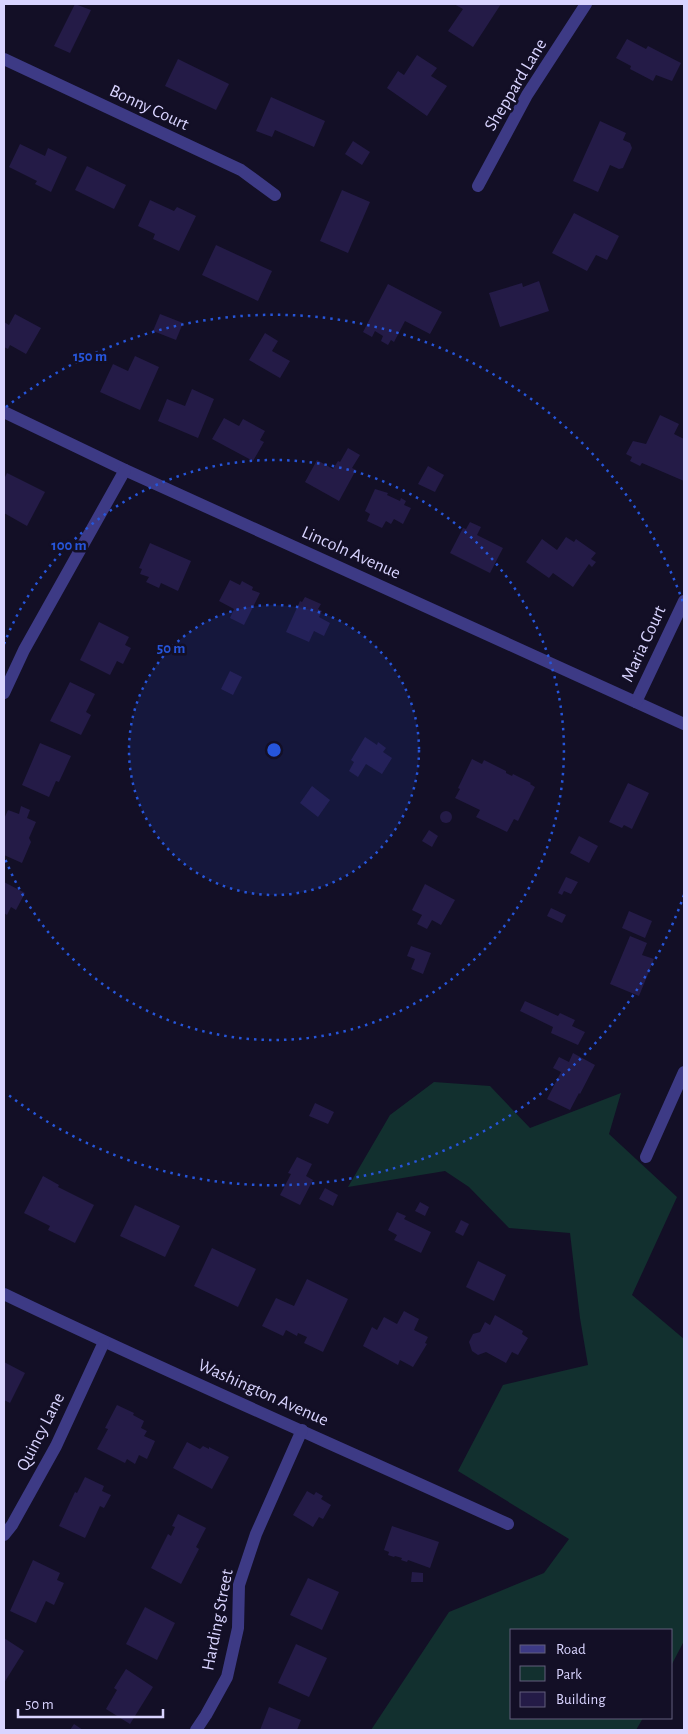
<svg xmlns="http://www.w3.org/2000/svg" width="688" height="1734" viewBox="0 0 688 1734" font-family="'Alegreya Sans',sans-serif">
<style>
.green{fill:#12302f}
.building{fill:#241b47}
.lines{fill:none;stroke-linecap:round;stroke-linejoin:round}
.minor{stroke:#3d3a85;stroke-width:12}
.ring{fill:none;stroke:#2655da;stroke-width:2.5;stroke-dasharray:2.5 5}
.labels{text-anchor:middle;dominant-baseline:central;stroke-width:5;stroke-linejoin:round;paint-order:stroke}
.street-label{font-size:18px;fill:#d9d4ff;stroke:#130f26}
.centre{fill:#2655da;stroke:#130f26;stroke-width:2.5}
.ring-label{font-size:15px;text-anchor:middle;font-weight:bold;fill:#2655da;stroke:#130f26;stroke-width:5;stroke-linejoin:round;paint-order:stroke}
</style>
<rect width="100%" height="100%" fill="#130f26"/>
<polygon class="green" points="434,1082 490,1086 530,1128 621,1093 609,1134 677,1197 632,1295 684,1339 684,1641 672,1664 672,1630 512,1630 512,1718 643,1718 636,1730 371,1730 449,1612 544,1573 569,1539 458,1471 503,1385 588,1365 580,1318 570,1233 509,1228 469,1187 445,1171 348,1187 390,1115"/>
<g class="building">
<polygon points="75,4 91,10 70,53 54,46"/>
<polygon points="454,4 501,4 473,47 448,31 463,9"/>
<polygon points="627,39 646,49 648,46 681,63 672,81 656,75 653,81 630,69 631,66 616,58"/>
<polygon points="417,55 437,68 431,76 447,86 427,116 387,88 398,71 404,75"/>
<polygon points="178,59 229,84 216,110 165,86"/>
<polygon points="271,97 325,121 314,147 275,130 272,137 256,131"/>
<polygon points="600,121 626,133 623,140 630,143 632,148 623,168 619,169 610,165 598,192 573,181"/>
<polygon points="353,141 370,152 362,165 345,154"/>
<polygon points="20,144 45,156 48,148 67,157 51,192 35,184 37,181 9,167"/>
<polygon points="87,166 126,185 114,209 75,190"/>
<polygon points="342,190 370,202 348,253 320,241"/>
<polygon points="150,200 174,211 177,207 196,216 179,251 153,239 155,234 138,226"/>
<polygon points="574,213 619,236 607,260 596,255 587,271 552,253"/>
<polygon points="216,245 272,271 258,301 202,275"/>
<polygon points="539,281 549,311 500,327 489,293 522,283 523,287"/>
<polygon points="388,284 442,312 430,334 405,321 394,342 391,340 388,345 381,341 383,336 375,331 372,337 363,332"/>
<polygon points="15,314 41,328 26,354 10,345 8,349 4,347 4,322 9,325"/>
<polygon points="160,314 183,323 176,340 153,331"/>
<polygon points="265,333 278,341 272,351 290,361 280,378 249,360"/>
<polygon points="135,356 159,367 140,410 100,392 113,364 128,371"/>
<polygon points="192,389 214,399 198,438 158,421 167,399 185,406"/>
<polygon points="660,415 679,424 674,434 684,439 684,456 683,459 684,460 684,481 642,463 640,466 630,461 632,457 626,454 633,441 646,444"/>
<polygon points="224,418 239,426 243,419 265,431 260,440 264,442 253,461 212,439"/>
<polygon points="348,448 360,455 352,468 356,470 339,501 305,482 317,460 333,469 338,461 340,462"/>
<polygon points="428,466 444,475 435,492 418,484"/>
<polygon points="7,473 45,492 27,526 4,513 4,479"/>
<polygon points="375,489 388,493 387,495 400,501 401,498 406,501 404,505 411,508 403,524 394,519 391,524 386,521 382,528 367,521 370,514 365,511"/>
<polygon points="470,522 481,527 477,535 503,548 490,573 450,553 463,528 466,529"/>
<polygon points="566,537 574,542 576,539 596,553 591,559 596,562 592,567 589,564 573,587 553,573 549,578 526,562 542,539 557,550"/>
<polygon points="150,543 191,561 178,591 161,583 159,588 146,582 149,577 140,574 142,569 139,568"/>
<polygon points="230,580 240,585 242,581 253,587 252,590 260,593 244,625 230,618 234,609 219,601"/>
<polygon points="305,597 321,604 318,609 322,611 319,617 330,623 324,636 314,631 309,642 286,632 300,601 302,602"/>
<polygon points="99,622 129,637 125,645 131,648 123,664 117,661 110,675 80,660"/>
<polygon points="230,671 242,677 233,695 221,689"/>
<polygon points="70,682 95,694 86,712 91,715 81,735 50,721"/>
<polygon points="365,737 377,745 378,742 386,748 383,752 392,758 382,774 366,764 358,777 349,771 354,762 351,760"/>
<polygon points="40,743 71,756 59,782 56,781 49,797 22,785"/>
<polygon points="472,759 482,764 484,760 506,771 506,773 512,776 513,774 531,783 530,784 535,787 518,821 514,819 507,832 476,817 480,810 455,798 460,789 458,788"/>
<polygon points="628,783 649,793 632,829 624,825 622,828 609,822"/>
<polygon points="312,786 330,800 318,817 300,803"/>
<polygon points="21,806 30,810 27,818 36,822 29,838 31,842 22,863 4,855 4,819 8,810 19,814"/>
<circle cx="446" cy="817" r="6"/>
<polygon points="429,830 438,836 432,847 422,841"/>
<polygon points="579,836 598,846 589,863 570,853"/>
<polygon points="566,877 578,882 571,894 564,891 562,895 558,893"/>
<polygon points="4,882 25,893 16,910 11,907 7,915 4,913"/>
<polygon points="425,884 455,900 441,925 432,920 427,929 417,924 422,915 412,910"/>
<polygon points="551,908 566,915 562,923 547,916"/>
<polygon points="629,911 652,921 645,938 622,928"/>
<polygon points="630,936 647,943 642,955 654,959 639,996 610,984"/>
<polygon points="411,946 431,953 423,974 411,969 415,959 407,956"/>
<polygon points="525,1001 558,1016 560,1013 575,1020 572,1026 585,1032 578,1045 551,1033 553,1027 520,1011"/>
<polygon points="573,1053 595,1065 580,1094 579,1093 570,1110 547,1099 561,1072 553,1068 559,1057 569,1062"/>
<polygon points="315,1103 334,1112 328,1124 309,1116"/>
<polygon points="297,1157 312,1164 306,1176 313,1180 300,1205 280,1195 291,1174 288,1173"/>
<polygon points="43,1176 59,1185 58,1187 94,1205 75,1243 48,1230 50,1226 24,1213"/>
<polygon points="325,1188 338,1195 333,1206 319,1199"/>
<polygon points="420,1202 429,1207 425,1216 415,1211"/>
<polygon points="135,1205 180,1226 165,1257 120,1236"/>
<polygon points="397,1212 406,1216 404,1219 431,1232 421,1253 394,1240 397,1235 388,1230"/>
<polygon points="461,1220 469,1224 463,1236 455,1232"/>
<polygon points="212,1248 256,1269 238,1307 194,1286"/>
<polygon points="478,1261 506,1275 494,1301 466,1287"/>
<polygon points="307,1279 348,1299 323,1352 304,1343 307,1337 298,1333 297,1336 286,1330 283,1336 262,1326 276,1298 294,1306"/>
<polygon points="404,1311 419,1319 414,1330 428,1337 425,1343 427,1344 413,1367 400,1360 398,1365 363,1346 372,1327 377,1330 384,1317 397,1324"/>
<polygon points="495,1315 523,1331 522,1334 528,1338 518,1355 512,1352 506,1363 486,1352 478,1355 472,1351 469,1342 473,1334 480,1332 485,1322 490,1325"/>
<polygon points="4,1362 25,1373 10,1403 4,1400"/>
<polygon points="117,1405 134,1413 133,1415 144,1421 141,1428 147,1431 144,1436 155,1441 147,1459 139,1455 135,1464 127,1459 125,1463 97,1449 108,1429 105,1428"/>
<polygon points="187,1442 200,1449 203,1446 209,1449 209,1447 229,1457 212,1489 173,1468"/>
<polygon points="85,1477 104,1486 102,1491 111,1495 104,1508 100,1506 85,1538 59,1526 75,1492 77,1493"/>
<polygon points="307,1491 314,1495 316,1492 323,1496 321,1499 331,1505 323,1519 319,1517 313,1527 293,1515"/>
<polygon points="178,1514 206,1528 196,1547 199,1549 181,1584 151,1568 168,1534 171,1536 175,1527 172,1526"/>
<polygon points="392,1526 439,1542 430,1568 408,1560 407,1562 401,1560 402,1558 395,1556 394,1557 388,1555 389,1552 384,1550"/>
<polygon points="33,1560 60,1573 57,1580 64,1583 54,1605 46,1601 36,1623 10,1611"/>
<polygon points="412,1572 423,1573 423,1582 411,1582"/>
<polygon points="308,1578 339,1592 322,1630 290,1615"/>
<polygon points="145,1607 175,1623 157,1660 126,1644"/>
<polygon points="4,1638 24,1651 4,1683"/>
<polygon points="296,1644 327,1658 309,1697 278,1683"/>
<polygon points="126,1669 153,1687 130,1724 106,1709 117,1690 114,1688"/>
<polygon points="269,1707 301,1720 297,1730 260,1730"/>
<polygon points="74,1724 83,1730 70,1730"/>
</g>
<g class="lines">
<g class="minor">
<polyline points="4,59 241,170 275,195"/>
<polyline points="478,186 527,95 586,4"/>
<polyline points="4,412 125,470 684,724"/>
<polyline points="4,693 24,650 125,470"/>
<polyline points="636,702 684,601"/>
<polyline points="646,1157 684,1072"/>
<path d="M4 1294C170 1374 340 1447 508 1524"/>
<polyline points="4,1535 12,1525 56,1446 104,1342"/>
<polyline points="196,1730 206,1715 227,1677 238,1628 239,1585 256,1534 302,1430"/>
</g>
</g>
<circle cx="274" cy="750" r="145" fill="#2655da" fill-opacity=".12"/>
<g class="ring">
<circle cx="274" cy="750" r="145"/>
<path d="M4 644A290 290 0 1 1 4 856"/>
<path d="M684 895A435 435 0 0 1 6 1093M6 407A435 435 0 0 1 684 605"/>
</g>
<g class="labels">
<g class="street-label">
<text transform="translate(516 85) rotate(-59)">Sheppard Lane</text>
<text transform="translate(149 108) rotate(25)">Bonny Court</text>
<text transform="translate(351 553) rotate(24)">Lincoln Avenue</text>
<text transform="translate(644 644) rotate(-65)">Maria Court</text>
<text transform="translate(263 1393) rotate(24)">Washington Avenue</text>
<text transform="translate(41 1432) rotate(-63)">Quincy Lane</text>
<text transform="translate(218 1620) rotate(-79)">Harding Street</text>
</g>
</g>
<circle cx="274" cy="750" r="8" class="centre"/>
<g class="ring-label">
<text x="90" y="361">150 m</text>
<text x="69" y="550">100 m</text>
<text x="171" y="653">50 m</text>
</g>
<rect width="688" height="1734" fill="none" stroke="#d9d4ff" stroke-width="10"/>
<rect x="510" y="1629" width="162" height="90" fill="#130f26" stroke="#625e7d"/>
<rect x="520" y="1645" width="25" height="8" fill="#3d3a85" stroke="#625e7d"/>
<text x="556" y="1654" font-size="15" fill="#d9d4ff">Road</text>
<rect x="520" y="1666" width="25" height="15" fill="#12302f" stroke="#625e7d"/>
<text x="556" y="1679" font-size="15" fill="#d9d4ff">Park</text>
<rect x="520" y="1692" width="25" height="15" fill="#241b47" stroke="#625e7d"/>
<text x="556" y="1704" font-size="15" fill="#d9d4ff">Building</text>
<path d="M18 1709v8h145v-8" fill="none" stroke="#d9d4ff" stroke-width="2.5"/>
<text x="25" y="1709" font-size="15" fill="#d9d4ff" stroke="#130f26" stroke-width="4" paint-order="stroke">50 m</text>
</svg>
